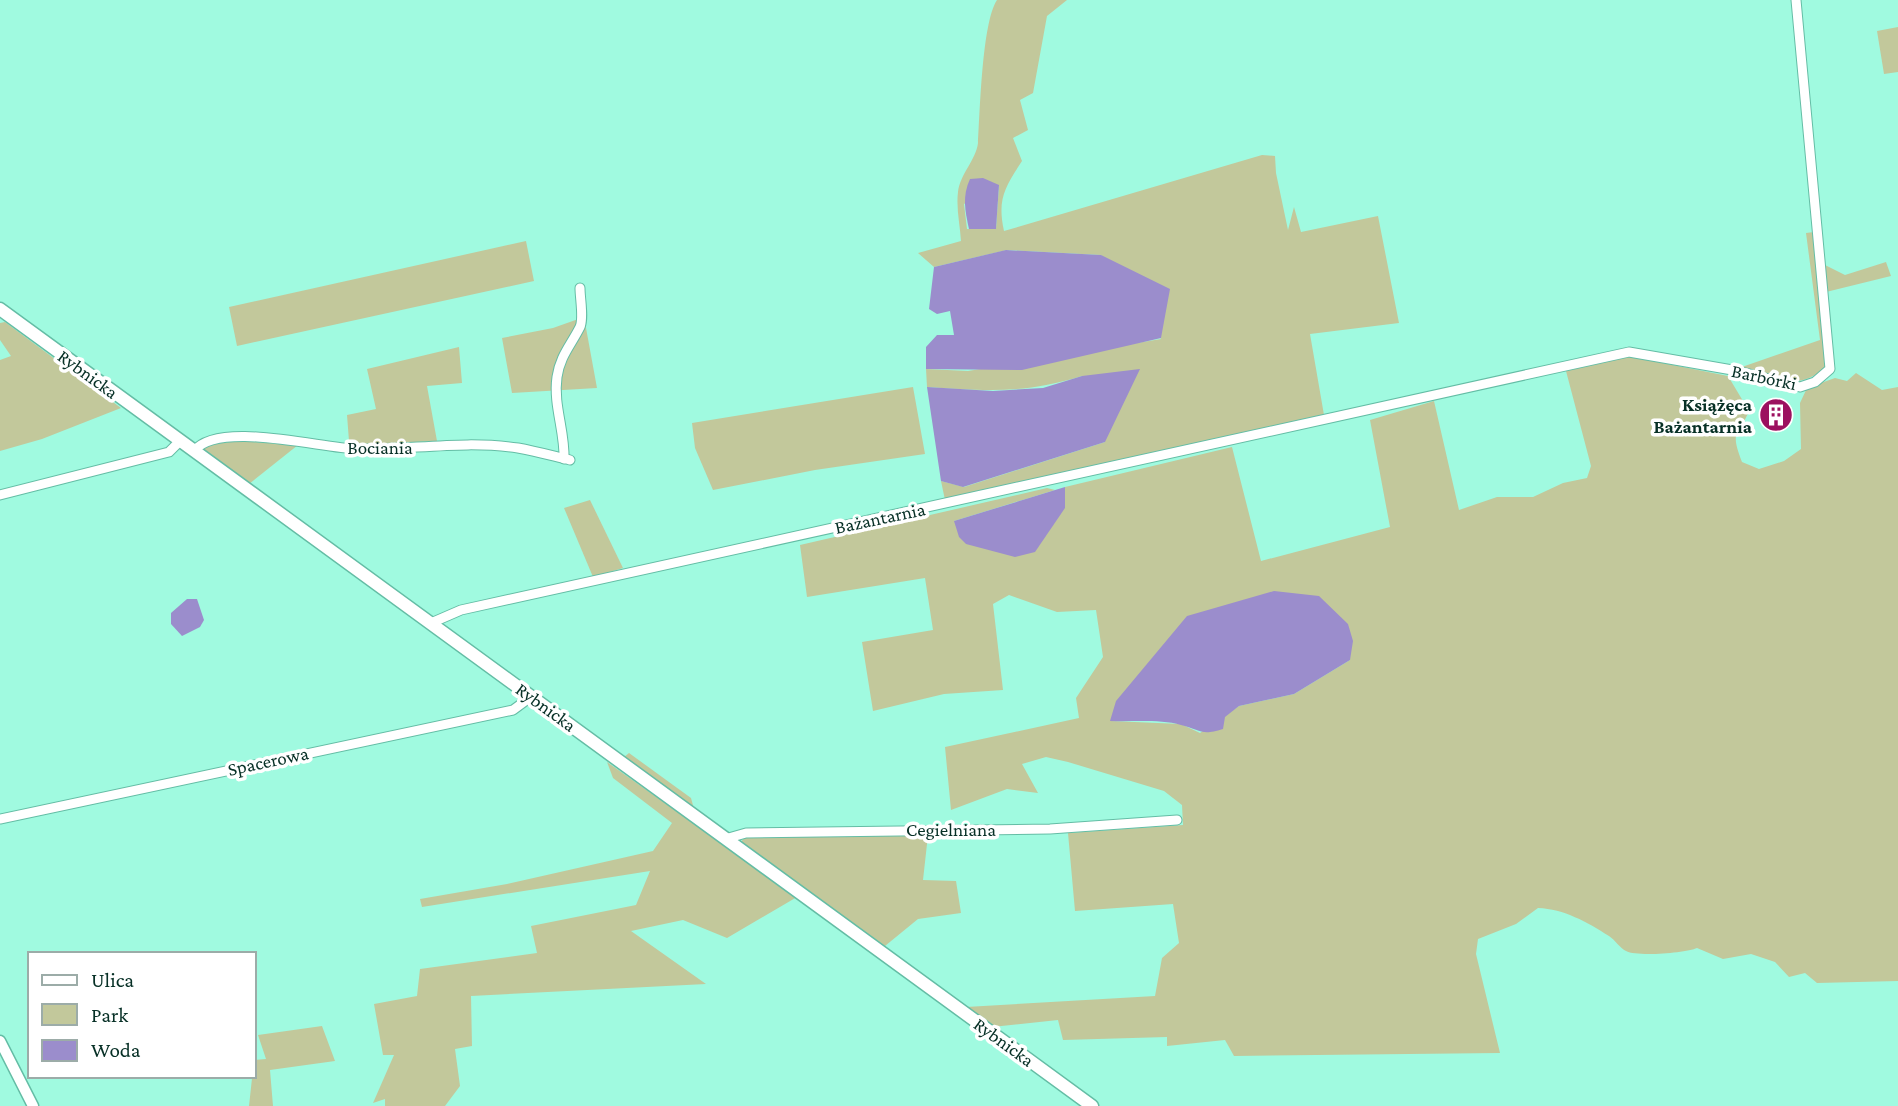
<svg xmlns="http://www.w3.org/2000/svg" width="1898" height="1106" viewBox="0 0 1898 1106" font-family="'Crimson Pro',serif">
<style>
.green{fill:#c2c89b;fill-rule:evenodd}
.water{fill:#9b8dcc}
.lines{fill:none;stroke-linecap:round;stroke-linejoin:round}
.minor-casing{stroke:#64bda5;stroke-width:11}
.tertiary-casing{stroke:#64bda5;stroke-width:13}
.secondary-casing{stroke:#64bda5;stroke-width:15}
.minor{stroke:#fff;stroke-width:9}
.tertiary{stroke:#fff;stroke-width:10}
.secondary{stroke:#fff;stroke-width:12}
.labels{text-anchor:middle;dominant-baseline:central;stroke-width:7;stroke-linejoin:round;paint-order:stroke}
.street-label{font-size:19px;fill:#073026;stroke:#fff}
.poi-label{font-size:19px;font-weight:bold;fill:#073026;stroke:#fff;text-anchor:end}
</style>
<rect width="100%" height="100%" fill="#a0fae0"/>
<g class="green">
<path d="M997 0H1067L1047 16 1033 93 1020 100 1028 130 1013 138 1022 161C1005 187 997 199 1004 231L1262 155 1275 156 1276 173 1288 230 1294 207 1301 232 1378 216 1399 323 1310 334 1324 415 945 500 941 481 964 487 1105 442 1082 376C1024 394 987 391 927 387L926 369 968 371 1161 339 1101 255 1007 250 934 267 918 253 961 241C960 225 956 208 958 192 960 174 976 160 978 143 980 113 982 22 997 0ZM999 185 996 229H967L964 204Z"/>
<polygon points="1898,27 1898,72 1884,74 1877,31"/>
<path d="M1814 232 1826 367C1797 393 1773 377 1739 368L1820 340 1806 233Z"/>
<polygon points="526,241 534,281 237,346 229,307"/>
<polygon points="1886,262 1891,276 1826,292 1823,264 1845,275"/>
<polygon points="584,317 597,388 512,393 502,338 553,328"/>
<polygon points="5,322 121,408 42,439 0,451 0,360 11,356 0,340 0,323"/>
<polygon points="459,347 462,383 427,386 437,441 355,445 349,441 347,415 376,409 367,369"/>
<path d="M1628 356 1728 376 1749 411C1739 436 1729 429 1742 462L1759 469 1784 461 1801 449 1800 403 1807 388 1835 378 1847 381 1856 373 1882 390 1898 387V981L1817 983 1805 973 1789 977 1775 962 1751 954 1723 959 1697 948C1686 953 1637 957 1626 951 1620 948 1615 940 1609 936 1587 922 1564 909 1538 908L1516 924 1478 939 1476 954 1500 1053 1234 1056 1225 1040 1167 1046V1037L1063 1040 1058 1020 992 1027 966 1007 1155 996 1162 958 1179 943 1173 904 1075 911 1068 833 1183 825 1182 805 1164 791 1068 762 1046 757 1022 764 1038 793 1007 789 951 810 945 747 1079 718 1076 698 1103 657 1096 610 1057 612 1009 595 993 604 1003 690 944 694 873 711 862 642 933 630 925 578 807 597 800 545 1047 488 1055 490 954 521 1065 508V487L1232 447 1261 561 1390 527 1370 420 1434 401 1459 510 1497 497H1533L1563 483 1587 478 1591 466 1566 371ZM1350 660 1294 694 1239 706 1200 733 1181 724 1111 721Z"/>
<polygon points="913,387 925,454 815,470 713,490 695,448 692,423"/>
<polygon points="238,441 298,445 249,484 201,449 206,445"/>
<polygon points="590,500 623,568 593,577 564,508"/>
<polygon points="629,753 691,798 694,809 623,758"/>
<polygon points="607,762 797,897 727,938 683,920 631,931 706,984 471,996 472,1046 455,1049 460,1086 445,1106 385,1106 385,1099 373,1103 394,1055 383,1055 374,1004 417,996 420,969 537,953 531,926 636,905 650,871 422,907 420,899 507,884 653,851 672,823 613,778"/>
<polygon points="928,835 923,880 956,881 961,913 918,919 885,946 740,843 745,837"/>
<polygon points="322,1026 335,1061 270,1070 273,1106 249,1106 254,1060 266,1059 258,1035"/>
</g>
<g class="water">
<path d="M983 178 999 185 996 229H969C965 211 962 196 970 179Z"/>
<polygon points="1006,250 1101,255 1170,289 1161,338 1022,370 926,369 926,347 937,335 954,335 950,311 937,314 929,309 934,267"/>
<polygon points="1140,369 1105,442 963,487 941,481 927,387 993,391 1043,388 1082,376"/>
<polygon points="1065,487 1065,508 1035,552 1015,557 966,544 959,537 954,521"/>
<path d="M1274 591 1319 596 1348 624 1353 641 1350 660 1294 694 1239 706 1225 717 1223 729C1201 736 1201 730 1181 725 1160 719 1132 722 1110 721L1116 701 1187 616Z"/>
<polygon points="187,599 197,599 204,620 200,627 182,636 171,624 171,613"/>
</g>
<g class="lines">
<g class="minor-casing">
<g id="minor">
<path d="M194 451C218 420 320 448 356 449 409 450 465 440 518 448 535 451 553 456 570 460"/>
<path d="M564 459C565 431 553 405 557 377 560 356 571 345 580 327 584 318 580 299 580 288"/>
<polyline points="0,495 169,452 180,441"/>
<polyline points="431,623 461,610 1629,352 1738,371 1800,387 1815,382 1830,369 1796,0"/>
<polyline points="0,819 513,710 532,696"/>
<polyline points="725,839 746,833 1050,829 1177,820"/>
</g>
</g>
<g class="tertiary-casing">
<polyline id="tertiary" points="0,1041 33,1106"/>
</g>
<g class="secondary-casing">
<polyline id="secondary" points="0,309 1092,1106"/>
</g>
<use href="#minor" class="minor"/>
<use href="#tertiary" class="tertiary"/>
<use href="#secondary" class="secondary"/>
</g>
<defs>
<g id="building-disc" transform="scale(1.75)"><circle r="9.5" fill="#9c105f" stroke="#fff"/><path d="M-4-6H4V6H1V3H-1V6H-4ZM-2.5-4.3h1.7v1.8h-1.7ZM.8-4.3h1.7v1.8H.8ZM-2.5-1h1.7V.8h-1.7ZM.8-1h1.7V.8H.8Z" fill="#fff"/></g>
</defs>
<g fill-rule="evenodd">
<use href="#building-disc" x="1776" y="415"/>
</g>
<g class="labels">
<g class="street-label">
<text transform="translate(88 374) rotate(36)">Rybnicka</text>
<text transform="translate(1764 377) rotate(12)">Barbórki</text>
<text x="380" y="447">Bociania</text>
<text transform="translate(880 518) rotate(-12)">Bażantarnia</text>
<text transform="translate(546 707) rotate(36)">Rybnicka</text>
<text transform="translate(268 761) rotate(-12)">Spacerowa</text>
<text x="951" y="829">Cegielniana</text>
<text transform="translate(1004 1042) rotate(36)">Rybnicka</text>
</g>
<g class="poi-label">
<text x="1752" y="404">Książęca<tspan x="1752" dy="22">Bażantarnia</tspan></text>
</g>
</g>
<rect x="28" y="952" width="228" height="126" fill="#ffffff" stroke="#9caca8" stroke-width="2"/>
<rect x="42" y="975" width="35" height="10" fill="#ffffff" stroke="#9caca8" stroke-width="2"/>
<text x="91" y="987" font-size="21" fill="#073026">Ulica</text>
<rect x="42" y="1004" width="35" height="21" fill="#c2c89b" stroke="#9caca8" stroke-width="2"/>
<text x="91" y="1022" font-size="21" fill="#073026">Park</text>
<rect x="42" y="1040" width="35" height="21" fill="#9b8dcc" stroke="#9caca8" stroke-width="2"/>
<text x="91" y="1057" font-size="21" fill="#073026">Woda</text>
</svg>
